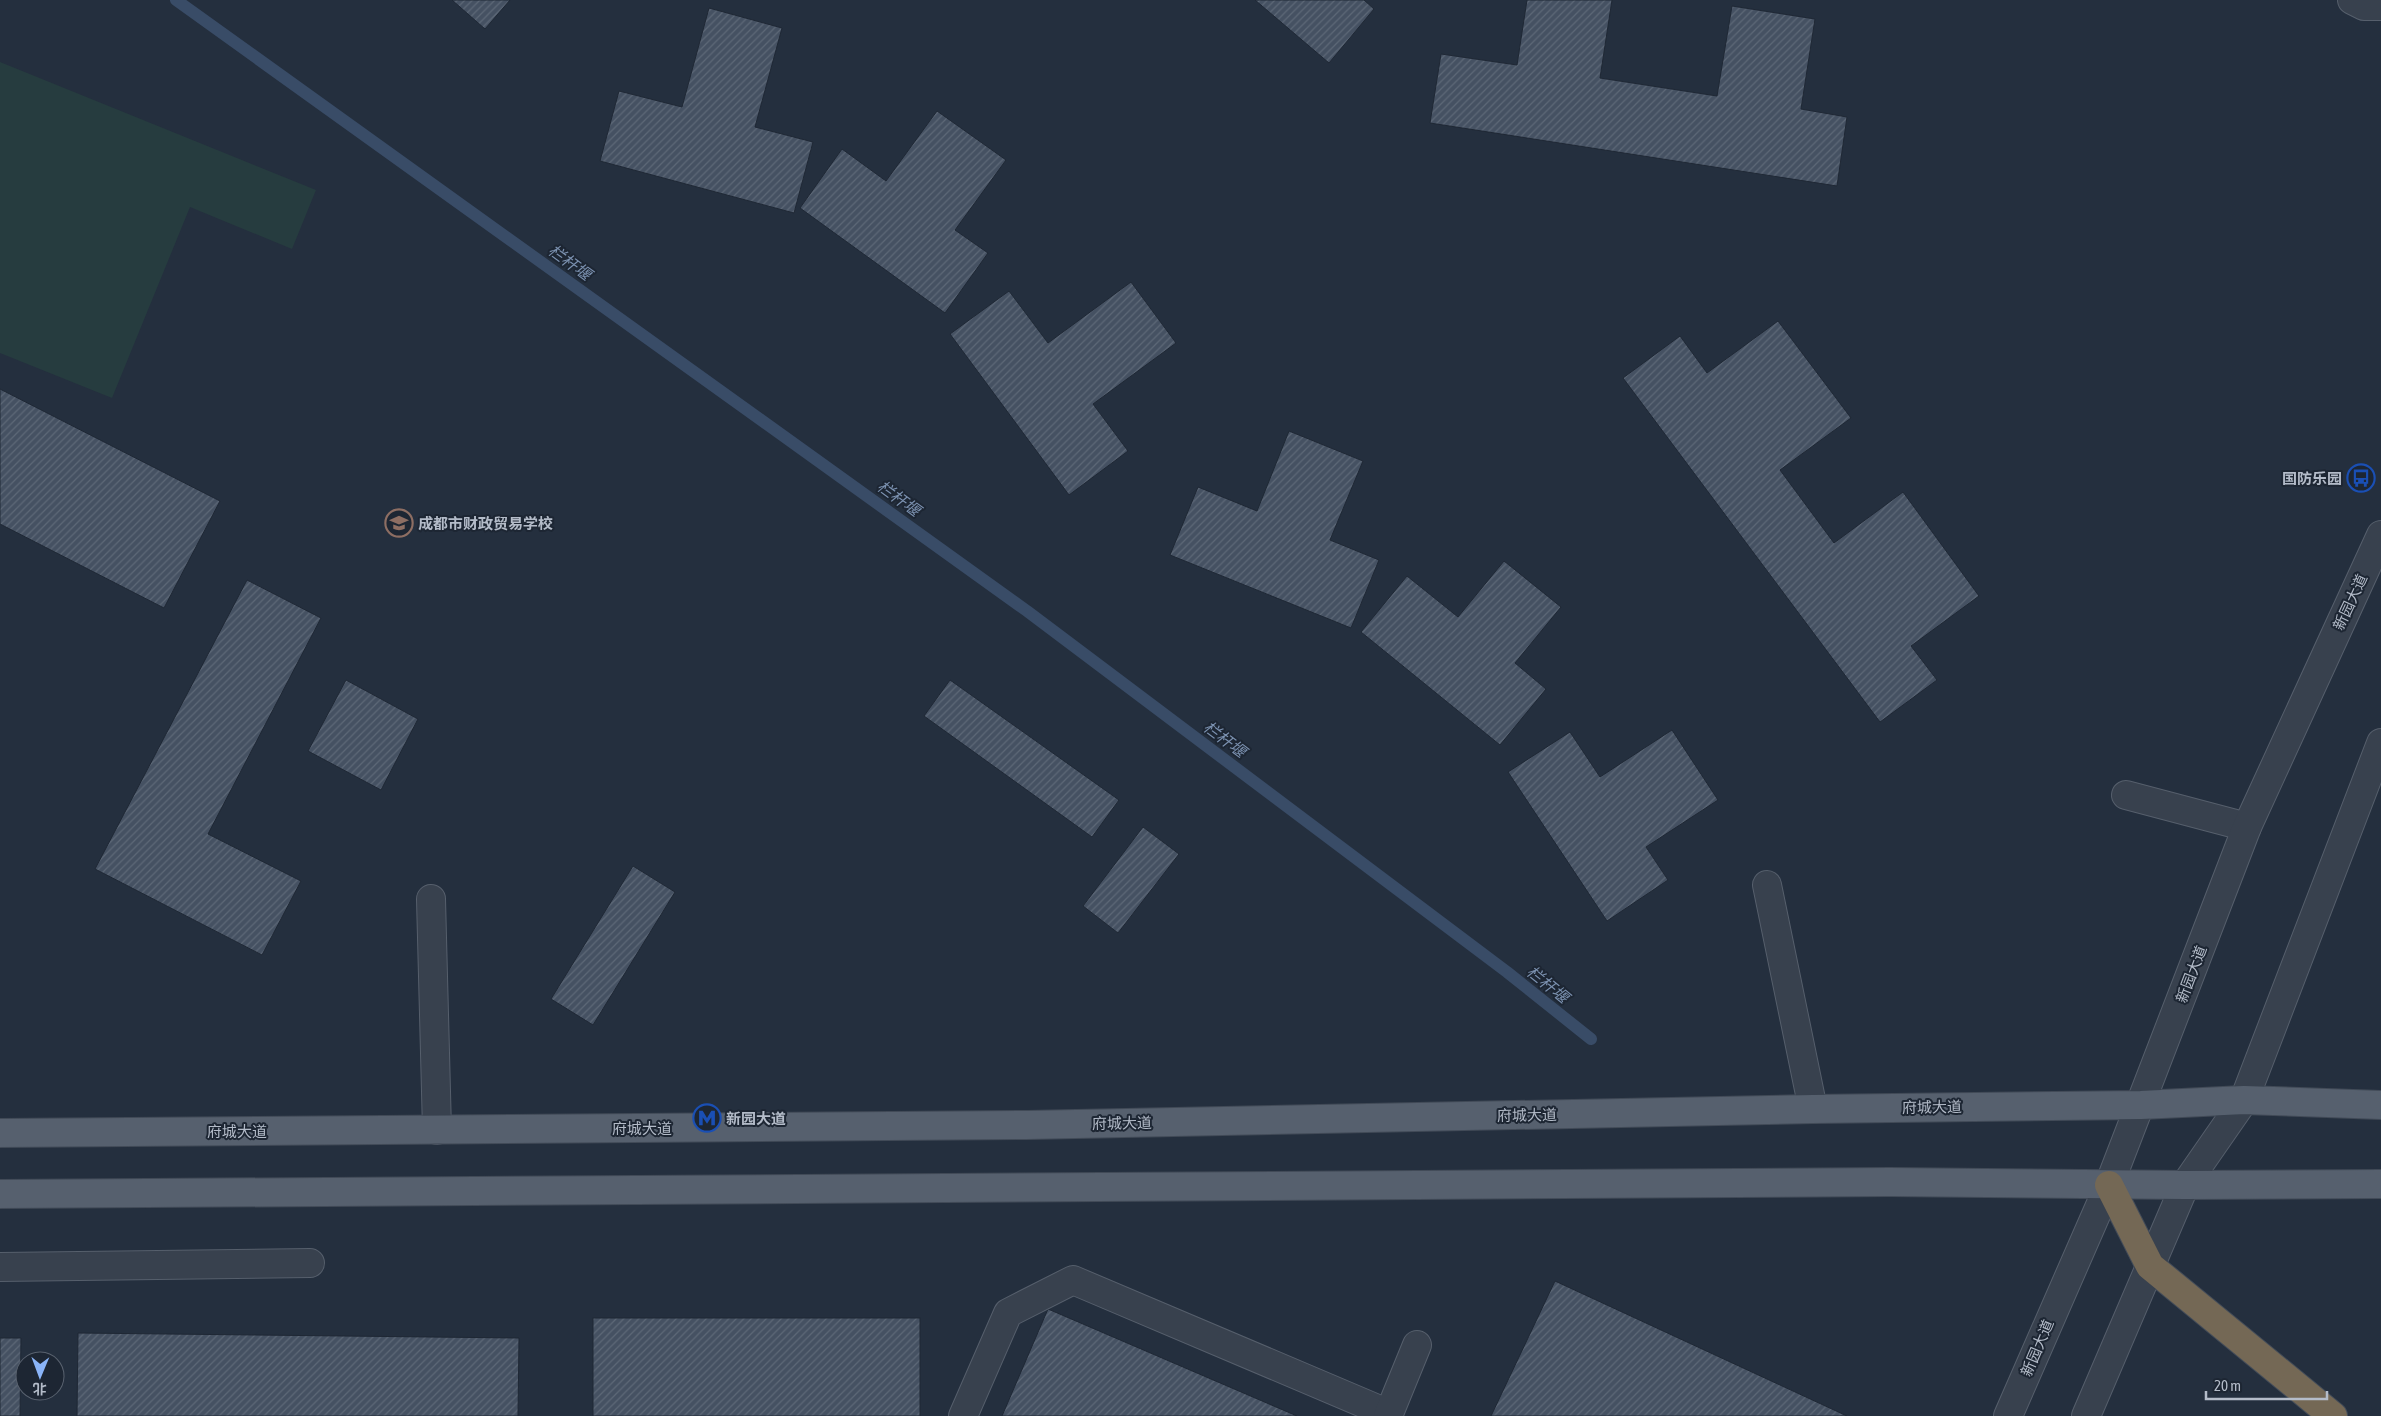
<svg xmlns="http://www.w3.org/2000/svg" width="2381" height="1416" viewBox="0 0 2381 1416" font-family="'Asap Condensed','Noto Sans SC',sans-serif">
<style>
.pitch{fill:#263c3f}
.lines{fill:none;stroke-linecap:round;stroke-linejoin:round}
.stream{stroke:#394c67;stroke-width:12}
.building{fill:url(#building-hatch);stroke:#1f2835}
.minor-casing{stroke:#565f6c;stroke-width:30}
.major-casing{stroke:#414a57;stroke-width:30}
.highway-casing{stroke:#434c59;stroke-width:30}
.minor{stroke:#38414e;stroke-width:28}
.major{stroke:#56606e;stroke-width:28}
.highway{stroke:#746855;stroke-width:28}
.labels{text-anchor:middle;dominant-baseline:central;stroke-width:4;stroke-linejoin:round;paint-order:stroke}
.poi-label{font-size:15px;font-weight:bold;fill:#b4bcc9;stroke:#1d2633;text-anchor:start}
.street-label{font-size:15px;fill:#b4bcc9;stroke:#1d2633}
.water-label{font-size:16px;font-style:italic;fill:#7c92b1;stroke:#1d2633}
</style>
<defs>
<pattern id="building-hatch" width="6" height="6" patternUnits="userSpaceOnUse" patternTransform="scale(1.25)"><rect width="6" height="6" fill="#455162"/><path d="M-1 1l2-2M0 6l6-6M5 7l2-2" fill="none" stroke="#5d6877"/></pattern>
</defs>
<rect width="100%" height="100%" fill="#242f3e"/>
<polygon class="pitch" points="0,62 316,190 292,249 190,207 112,398 0,353"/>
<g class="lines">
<polyline class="stream" points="176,0 1027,611 1507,972 1591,1039"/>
</g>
<g class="building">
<polygon points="452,0 510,0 485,29"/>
<polygon points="1255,0 1364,0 1374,9 1329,63"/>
<polygon points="1527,0 1612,0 1600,78 1717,96 1732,6 1815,19 1801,109 1847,117 1837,186 1430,123 1441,54 1517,65"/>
<polygon points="709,8 782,28 755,127 813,142 794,213 600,161 619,91 682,107"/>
<polygon points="937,111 1006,160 955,230 988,253 945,313 800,208 842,149 886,181"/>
<polygon points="1131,282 1176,343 1093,404 1128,451 1069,495 950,334 1009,291 1048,343"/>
<polygon points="1778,321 1851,418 1780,470 1834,543 1903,492 1979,596 1911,646 1937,680 1880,722 1623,378 1680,336 1707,373"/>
<polygon points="0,389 220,501 164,608 0,524"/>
<polygon points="1289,431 1363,461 1330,540 1379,560 1351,628 1170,555 1198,487 1257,511"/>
<polygon points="1504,561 1561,607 1515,663 1546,689 1500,745 1361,632 1407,576 1458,617"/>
<polygon points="247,580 321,618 208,834 301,881 262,955 95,869"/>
<polygon points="346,680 418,719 381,790 308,751"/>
<polygon points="950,680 1119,800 1092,837 924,716"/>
<polygon points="1672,730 1718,800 1646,847 1668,880 1607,921 1508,772 1570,732 1600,777"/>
<polygon points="1143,827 1179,854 1118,933 1083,906"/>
<polygon points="633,866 675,892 593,1025 551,999"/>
<polygon points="1555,1281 1847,1416 1491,1416"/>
<polygon points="1048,1309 1297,1416 1002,1416"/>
<rect x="593" y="1318" width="327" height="98"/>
<polygon points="78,1333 519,1338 518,1416 77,1416"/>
<polygon points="0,1338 21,1338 20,1416 0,1416"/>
</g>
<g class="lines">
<g class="minor-casing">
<g id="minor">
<polyline points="2352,0 2364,6 2381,6"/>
<polyline points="2126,795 2247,827"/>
<polyline points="1767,885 1813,1109"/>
<polyline points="431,899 437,1130"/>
<polyline points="0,1267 310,1263"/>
<polyline points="963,1416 1008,1313 1073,1280 1389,1414"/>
<polyline points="1388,1416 1417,1345"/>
<polyline points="2008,1416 2109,1185 2247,827 2381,535"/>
<polyline points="2086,1416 2185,1185 2244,1100 2381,743"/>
</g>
</g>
<g class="major-casing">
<g id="major">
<polyline points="0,1133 1027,1125 1813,1109 2141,1105 2244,1100 2381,1105"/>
<polyline points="0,1194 1890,1182 2185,1185 2381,1184"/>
</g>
</g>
<g class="highway-casing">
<polyline id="highway" points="2109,1185 2150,1266 2333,1416"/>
</g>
<use href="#minor" class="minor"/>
<use href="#major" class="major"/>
<use href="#highway" class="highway"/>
</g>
<defs>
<g id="bus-ring" transform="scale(1.4375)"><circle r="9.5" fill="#1d2633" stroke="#1a4fb4" stroke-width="1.5"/><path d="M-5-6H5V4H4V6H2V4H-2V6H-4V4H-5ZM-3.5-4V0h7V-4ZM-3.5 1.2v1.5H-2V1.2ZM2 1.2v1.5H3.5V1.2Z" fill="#1a4fb4"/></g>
<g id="school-ring" transform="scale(1.4375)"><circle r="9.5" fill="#1d2633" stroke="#8d6e63" stroke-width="1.5"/><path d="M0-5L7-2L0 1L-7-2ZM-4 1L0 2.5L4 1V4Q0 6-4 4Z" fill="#8d6e63"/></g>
<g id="metro-ring" transform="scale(1.4375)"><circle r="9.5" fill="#1d2633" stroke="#1a4fb4" stroke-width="1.5"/><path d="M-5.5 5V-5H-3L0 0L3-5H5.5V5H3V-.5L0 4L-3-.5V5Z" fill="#1a4fb4"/></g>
</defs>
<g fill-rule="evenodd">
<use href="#bus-ring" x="2361" y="478"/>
<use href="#school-ring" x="399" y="523"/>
<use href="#metro-ring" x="707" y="1118"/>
</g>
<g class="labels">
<g class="poi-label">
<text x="2342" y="478" text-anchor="end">国防乐园</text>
<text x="418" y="523">成都市财政贸易学校</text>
<text x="726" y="1118">新园大道</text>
</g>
<g class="street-label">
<text transform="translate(2350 602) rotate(-65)">新园大道</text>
<text transform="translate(2191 974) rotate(-69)">新园大道</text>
<text transform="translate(1932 1107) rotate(-1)">府城大道</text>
<text transform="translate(1527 1115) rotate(-1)">府城大道</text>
<text transform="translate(1122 1123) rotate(-1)">府城大道</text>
<text x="642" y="1128">府城大道</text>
<text x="237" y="1131">府城大道</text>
<text transform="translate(2037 1348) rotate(-67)">新园大道</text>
</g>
<g class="water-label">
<text transform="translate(570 262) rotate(36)">栏杆堰</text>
<text transform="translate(899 498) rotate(36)">栏杆堰</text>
<text transform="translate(1225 739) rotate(37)">栏杆堰</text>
<text transform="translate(1548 984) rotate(39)">栏杆堰</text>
</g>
</g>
<g transform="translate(40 1376) rotate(181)"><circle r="24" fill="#1d2633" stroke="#59626f"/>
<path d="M0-4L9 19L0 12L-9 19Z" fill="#8ab4f8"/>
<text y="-8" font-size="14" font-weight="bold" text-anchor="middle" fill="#b4bcc9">北</text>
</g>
<path d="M2206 1391v8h121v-8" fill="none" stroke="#b4bcc9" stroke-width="2.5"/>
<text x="2214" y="1391" font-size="15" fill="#b4bcc9" stroke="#1d2633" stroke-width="4" paint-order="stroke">20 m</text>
</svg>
